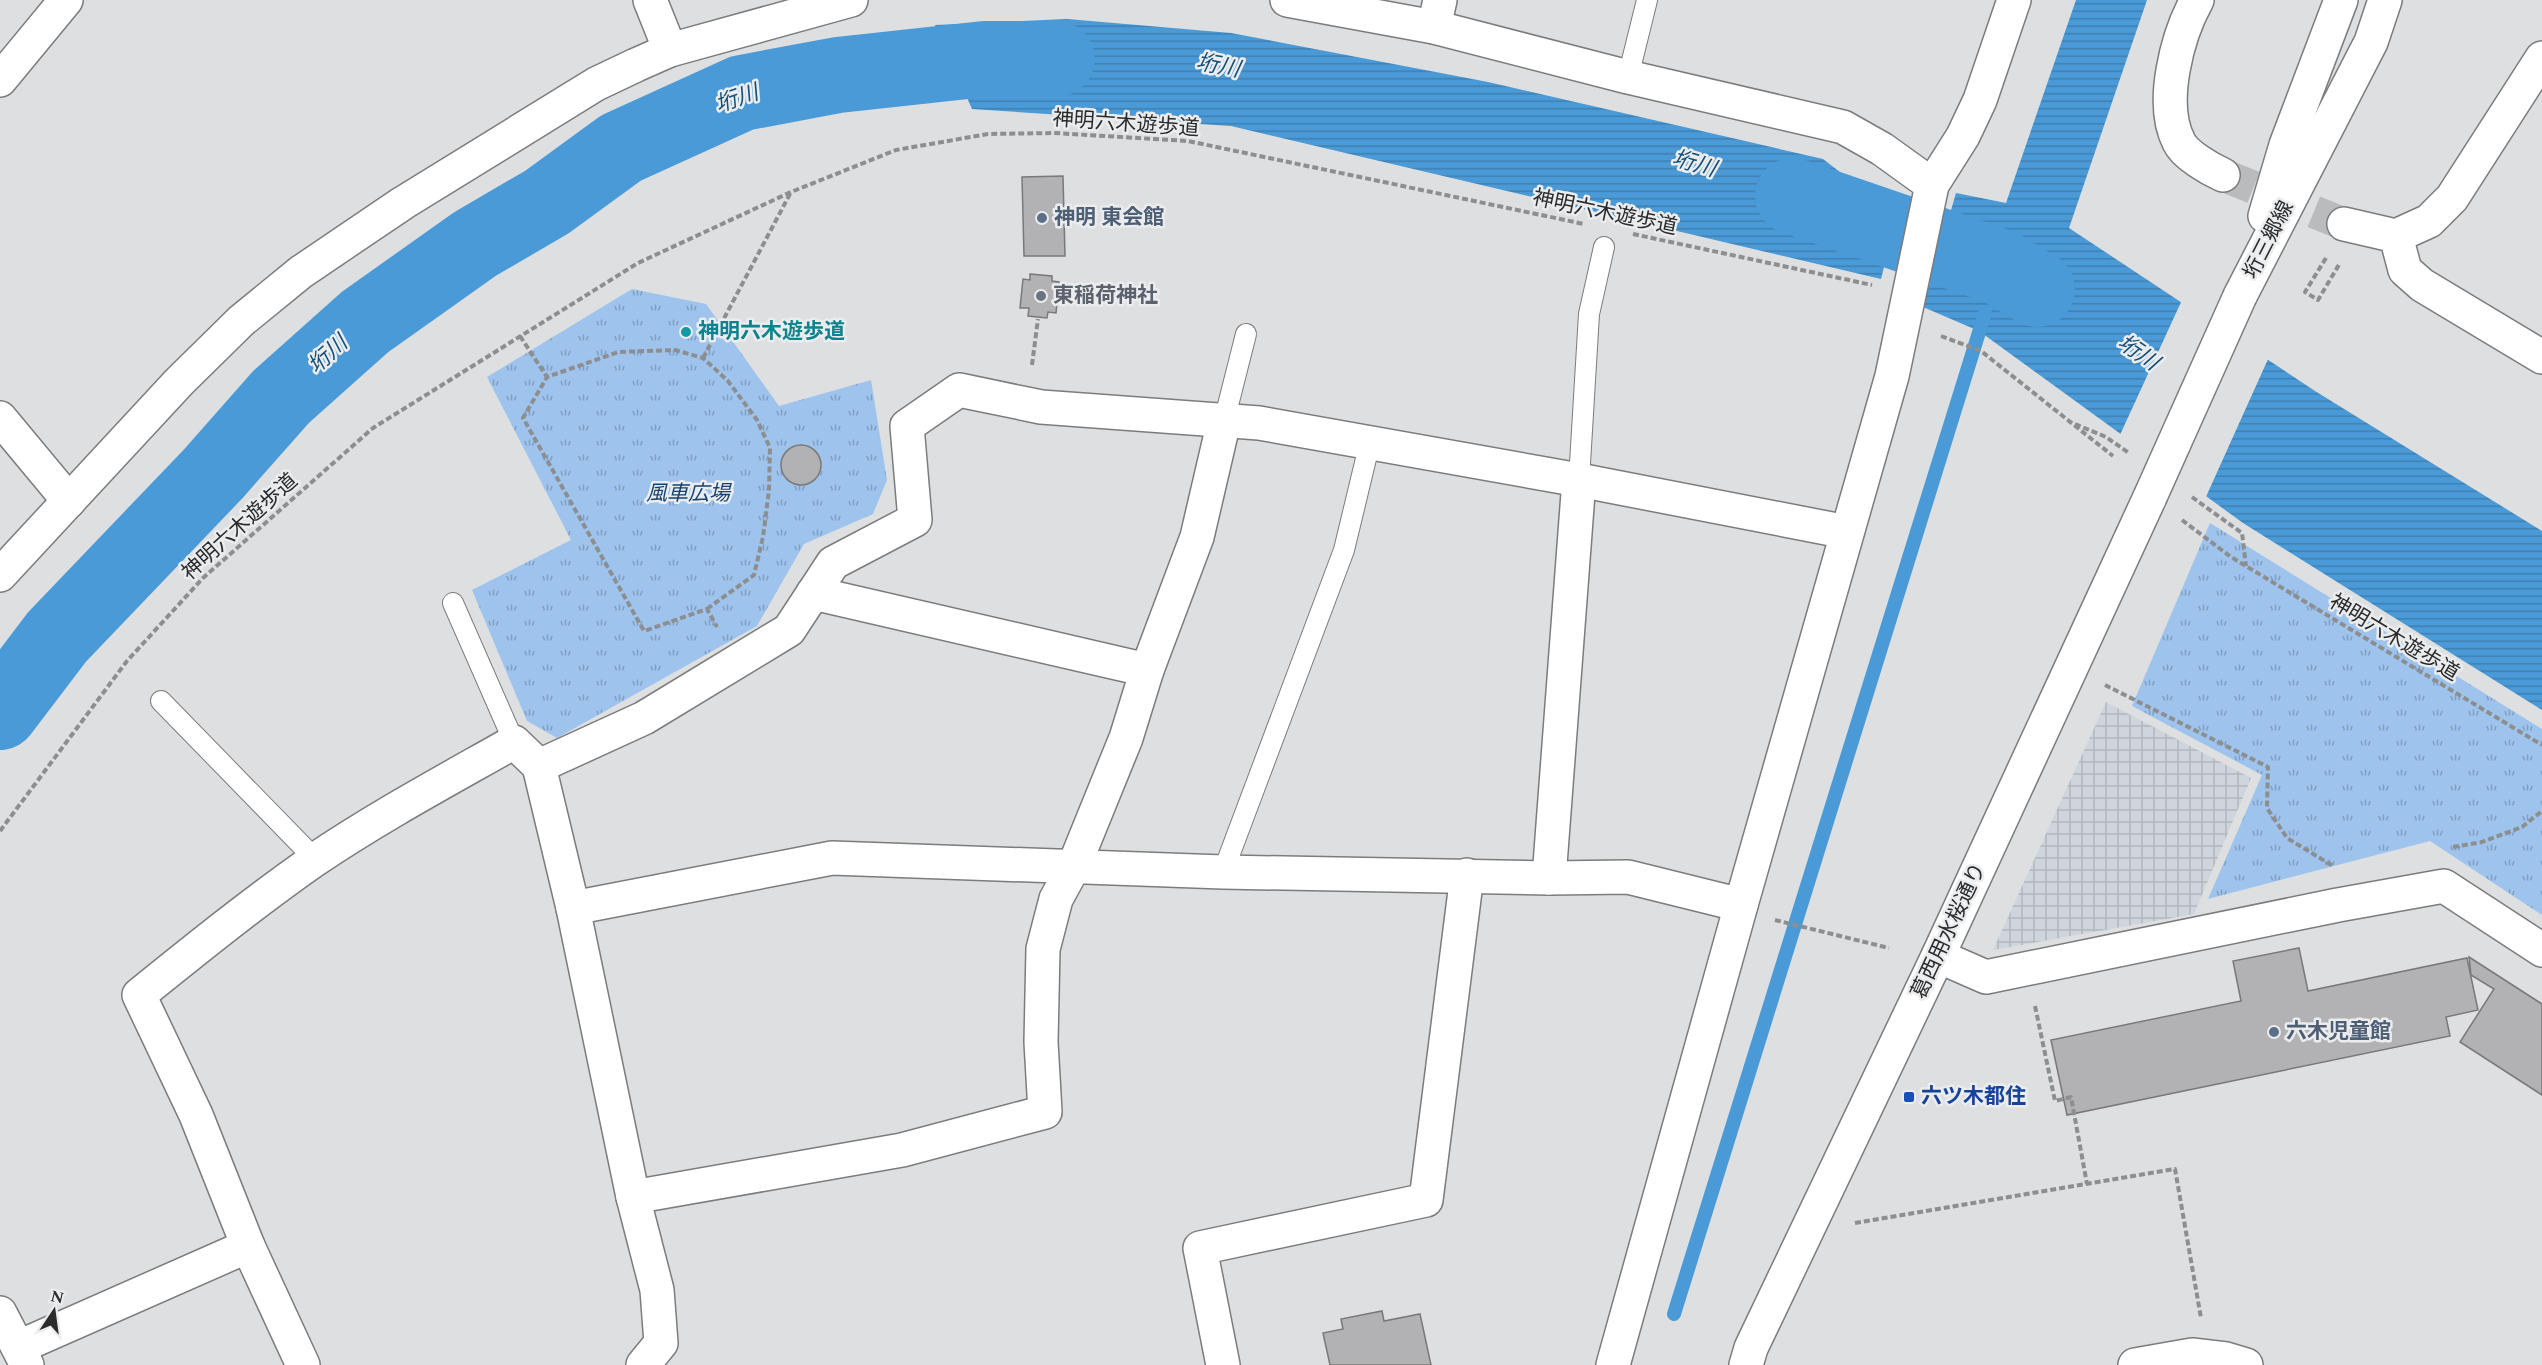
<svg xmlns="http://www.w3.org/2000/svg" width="2542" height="1365" viewBox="0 0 2542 1365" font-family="Spectral,'Noto Sans JP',serif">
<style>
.industrial{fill:url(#industrial-grid)}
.park{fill:url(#park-tufts)}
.water{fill:url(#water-rules)}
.pier{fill:#dddfe0}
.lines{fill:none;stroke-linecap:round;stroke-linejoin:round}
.stream{stroke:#4a9ad7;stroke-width:14}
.river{stroke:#4a9ad7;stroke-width:76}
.building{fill:#b2b1b3;stroke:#7a797a;stroke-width:1.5}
.street-tunnel{stroke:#b9bbbc;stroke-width:33;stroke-dasharray:33 16;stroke-linecap:butt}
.lane-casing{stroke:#7b7c7d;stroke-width:22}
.street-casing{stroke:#7b7c7d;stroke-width:36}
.secondary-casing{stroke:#7b7c7d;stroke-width:36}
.path{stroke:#8d8e8f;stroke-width:4;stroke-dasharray:6 3;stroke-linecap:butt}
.lane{stroke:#fff;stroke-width:20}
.street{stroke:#fff;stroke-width:33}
.secondary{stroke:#fff;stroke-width:33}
.secondary-bridge-casing{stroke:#7b7c7d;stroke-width:36;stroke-linecap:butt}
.secondary-bridge{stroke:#fff;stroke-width:33}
.service-dot{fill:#5c6f8a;stroke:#eaeced;stroke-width:2}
.worship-dot{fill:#6b7280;stroke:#eaeced;stroke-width:2}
.culture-dot{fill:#0f9aa8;stroke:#eaeced;stroke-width:2}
.transit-dot{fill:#1a4fb4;stroke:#eaeced;stroke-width:2}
.labels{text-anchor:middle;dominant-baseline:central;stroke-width:5;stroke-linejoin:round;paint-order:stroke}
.street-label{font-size:21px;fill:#2b2b2c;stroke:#eaeced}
.service-label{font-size:21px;font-weight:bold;fill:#4e5e75;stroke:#eaeced;text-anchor:start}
.worship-label{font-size:21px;font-weight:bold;fill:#5b616d;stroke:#eaeced;text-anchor:start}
.culture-label{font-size:21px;font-weight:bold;fill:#0d838f;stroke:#eaeced;text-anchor:start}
.park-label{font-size:21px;font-style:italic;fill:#16436f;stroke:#eaeced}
.transit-label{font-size:21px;font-weight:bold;fill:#164399;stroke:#eaeced;text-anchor:start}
.water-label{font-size:22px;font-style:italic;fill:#144f78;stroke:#eaeced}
</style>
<defs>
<pattern id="industrial-grid" width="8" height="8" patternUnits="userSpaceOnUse" patternTransform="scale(1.5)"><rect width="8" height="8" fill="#ced5dc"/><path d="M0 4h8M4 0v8" fill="none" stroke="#b1b7bd"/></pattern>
<pattern id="park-tufts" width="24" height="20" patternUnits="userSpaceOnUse" patternTransform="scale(1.5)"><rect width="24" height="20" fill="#9ec4ee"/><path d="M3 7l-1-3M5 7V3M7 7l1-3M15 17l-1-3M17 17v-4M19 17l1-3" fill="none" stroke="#819fc1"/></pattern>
<pattern id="water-rules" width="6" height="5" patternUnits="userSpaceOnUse" patternTransform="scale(1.5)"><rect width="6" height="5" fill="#4a9ad7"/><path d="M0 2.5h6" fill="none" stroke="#3e7eaf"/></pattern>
</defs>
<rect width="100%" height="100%" fill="#dddfe0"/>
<polygon class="industrial" points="2106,702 2251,778 2194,914 1993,950"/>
<g class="park">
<polygon points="632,289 706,304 779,406 871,380 887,480 873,514 804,544 757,626 557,738 527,721 472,590 571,540 487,377"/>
<polygon points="2210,523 2542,729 2542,915 2430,841 2208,899 2262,775 2132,706"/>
</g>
<g class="water">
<polygon points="2076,0 2147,0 2069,228 2315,391 2542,531 2542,710 2243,523 1979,331 1923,307 1956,193 2006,203"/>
<polygon points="1067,19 1231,33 1488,82 1823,159 1897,216 1881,279 1231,126 972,109 935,25"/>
</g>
<polygon class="pier" points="2182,300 2269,357 2205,499 2119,437"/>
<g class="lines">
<polyline class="stream" points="1674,1314 1985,313"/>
<g class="river">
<polyline points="1793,196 2000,267 2037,289"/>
<polyline points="0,712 57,637 214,473 281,397 365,322 475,244 547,202 621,148 742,93 838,75 985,59 1057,59"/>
</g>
</g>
<g class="building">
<polygon points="1063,176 1065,256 1024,256 1022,177"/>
<polygon points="1030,274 1052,276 1052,281 1059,282 1056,313 1048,312 1047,318 1028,316 1029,308 1020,308 1023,279 1030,280"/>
<circle cx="801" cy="465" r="20"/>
<polygon points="2299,948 2308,991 2467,958 2478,1010 2446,1017 2450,1036 2067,1115 2051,1040 2241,1001 2233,961"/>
<polygon points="2469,957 2542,1004 2542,1095 2460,1042 2494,989 2471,975"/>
<polygon points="1382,1311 1384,1321 1420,1314 1431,1365 1330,1365 1323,1333 1343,1329 1341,1319"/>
</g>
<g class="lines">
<polyline class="street-tunnel" points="2223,175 2344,224"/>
<g class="lane-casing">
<g id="lane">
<polyline points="1628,77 1647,0"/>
<polyline points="1224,421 1246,334"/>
<polyline points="1579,480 1589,314 1604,247"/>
<polyline points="453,603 514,742"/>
<polyline points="161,701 316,860"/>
<polyline points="1223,872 1344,550 1370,442"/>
</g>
</g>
<g class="street-casing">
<g id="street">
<polyline points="650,0 670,50"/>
<polyline points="1287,0 1434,27 1628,77 1843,127 1882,149 1932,185"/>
<path d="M2197 0C2177 36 2159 104 2179 142 2185 155 2210 169 2223 175"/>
<polyline points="1434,27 1440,0"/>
<polyline points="0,80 66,0"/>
<polyline points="2344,224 2396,236 2429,221 2452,198 2542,58"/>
<polyline points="2396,236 2405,270 2422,285 2542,357"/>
<polyline points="0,418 69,501"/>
<polyline points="0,575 179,382 241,321 301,272 403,203 596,84 636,65 670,50 851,0"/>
<polyline points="813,593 1147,670"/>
<polyline points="1549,878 1579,480"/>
<polyline points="573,908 832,858 1223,872 1549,878 1628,877 1741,905"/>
<polyline points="1938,956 1986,977 2338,905 2444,886 2542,950"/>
<polyline points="633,1197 902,1150 1045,1112 1041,1042 1043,949 1056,899 1074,866 1126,738 1147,670 1197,537 1224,421"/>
<polyline points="0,1313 27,1365"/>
<polyline points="19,1347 248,1246"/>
<path d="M303 1365 248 1246 196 1115 139 995C196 949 253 903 313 861 378 817 447 780 514 742L539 766"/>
<polyline points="643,1365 661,1343 657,1290 633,1197 573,908 539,766 644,718 789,630 833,563 915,520 907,426 959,390 1041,407 1259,423 1579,480 1847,532"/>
<polyline points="1223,1365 1200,1248 1426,1200 1467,875"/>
<polyline points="1613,1365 1741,905 1892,376 1932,185 1963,136 1980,100 2014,0"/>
<polyline points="2135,1365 2192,1355 2226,1359 2246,1365"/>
</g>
</g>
<g class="secondary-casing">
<g id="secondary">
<polyline points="2265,216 2286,145 2341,0"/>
<polyline points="2240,296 2371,42 2385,0"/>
<polyline points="1746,1365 1751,1348 1938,956 2150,497"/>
</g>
</g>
<g class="path">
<polyline points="1633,234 1872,285"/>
<polyline points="2326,258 2305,292 2318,300 2340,263"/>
<polyline points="520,336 547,377"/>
<polyline points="1941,336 1981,351 2113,456"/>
<polyline points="703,358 791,192"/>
<polyline points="1032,365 1038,319"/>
<polyline points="2075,424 2106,437 2129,453"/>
<polyline points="2192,497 2242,533 2246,566"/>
<polyline points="2182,520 2231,557 2542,745"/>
<polyline points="707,609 754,575 763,537 769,490 770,448 757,420 728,381 703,358 675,350 618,352 547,377 523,418 644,631 707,609 717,627"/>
<polyline points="2105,685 2268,767 2267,808 2287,838 2333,866"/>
<polyline points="0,831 127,661 203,578 373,428 638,263 791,192 896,150 988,134 1054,133 1188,141 1584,224"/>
<polyline points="2453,847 2482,842 2522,827 2542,811"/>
<polyline points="1775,920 1889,948"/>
<polyline points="2035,1006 2055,1101 2071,1097 2087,1184"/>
<polyline points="1855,1223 2175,1169 2201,1318"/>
</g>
<use href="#lane" class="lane"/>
<use href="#street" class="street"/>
<use href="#secondary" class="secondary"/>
<g class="secondary-bridge-casing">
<polyline id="secondary-bridge" points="2150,497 2240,296"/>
</g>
<use href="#secondary-bridge" class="secondary-bridge"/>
</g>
<g class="service-dot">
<circle cx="1042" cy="218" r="6"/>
<circle cx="2274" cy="1032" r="6"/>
</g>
<circle class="worship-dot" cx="1041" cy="296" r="6"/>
<circle class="culture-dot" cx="686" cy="332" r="6"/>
<rect class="transit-dot" x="1903" y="1091" width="12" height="12" rx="3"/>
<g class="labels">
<g class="street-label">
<text transform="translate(1126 124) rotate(4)">神明六木遊歩道</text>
<text transform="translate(1605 213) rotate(12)">神明六木遊歩道</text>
<text transform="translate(2269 240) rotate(-63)">垳三郷線</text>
<text transform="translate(240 527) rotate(-42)">神明六木遊歩道</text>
<text transform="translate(2394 638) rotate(31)">神明六木遊歩道</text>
<text transform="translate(1949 931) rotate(-65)">葛西用水桜通り</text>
</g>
<g class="service-label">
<text x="1054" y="218">神明 東会館</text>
<text x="2286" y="1032">六木児童館</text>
</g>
<g class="worship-label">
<text x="1053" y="296">東稲荷神社</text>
</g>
<g class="culture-label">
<text x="698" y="332">神明六木遊歩道</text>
</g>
<g class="park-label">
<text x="688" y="494">風車広場</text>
</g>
<g class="transit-label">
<text x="1921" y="1097">六ツ木都住</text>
</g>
<g class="water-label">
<text transform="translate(1218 66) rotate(11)">垳川</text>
<text transform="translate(737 99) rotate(-19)">垳川</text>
<text transform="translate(1694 164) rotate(16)">垳川</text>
<text transform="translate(2138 353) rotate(34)">垳川</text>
<text transform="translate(328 355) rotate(-42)">垳川</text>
</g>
</g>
<g transform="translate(54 1311) rotate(13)" stroke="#eaeced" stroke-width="4.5" paint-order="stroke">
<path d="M0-4.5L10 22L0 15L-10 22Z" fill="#2b2b2c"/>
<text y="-9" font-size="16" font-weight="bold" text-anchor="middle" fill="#2b2b2c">N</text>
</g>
</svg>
